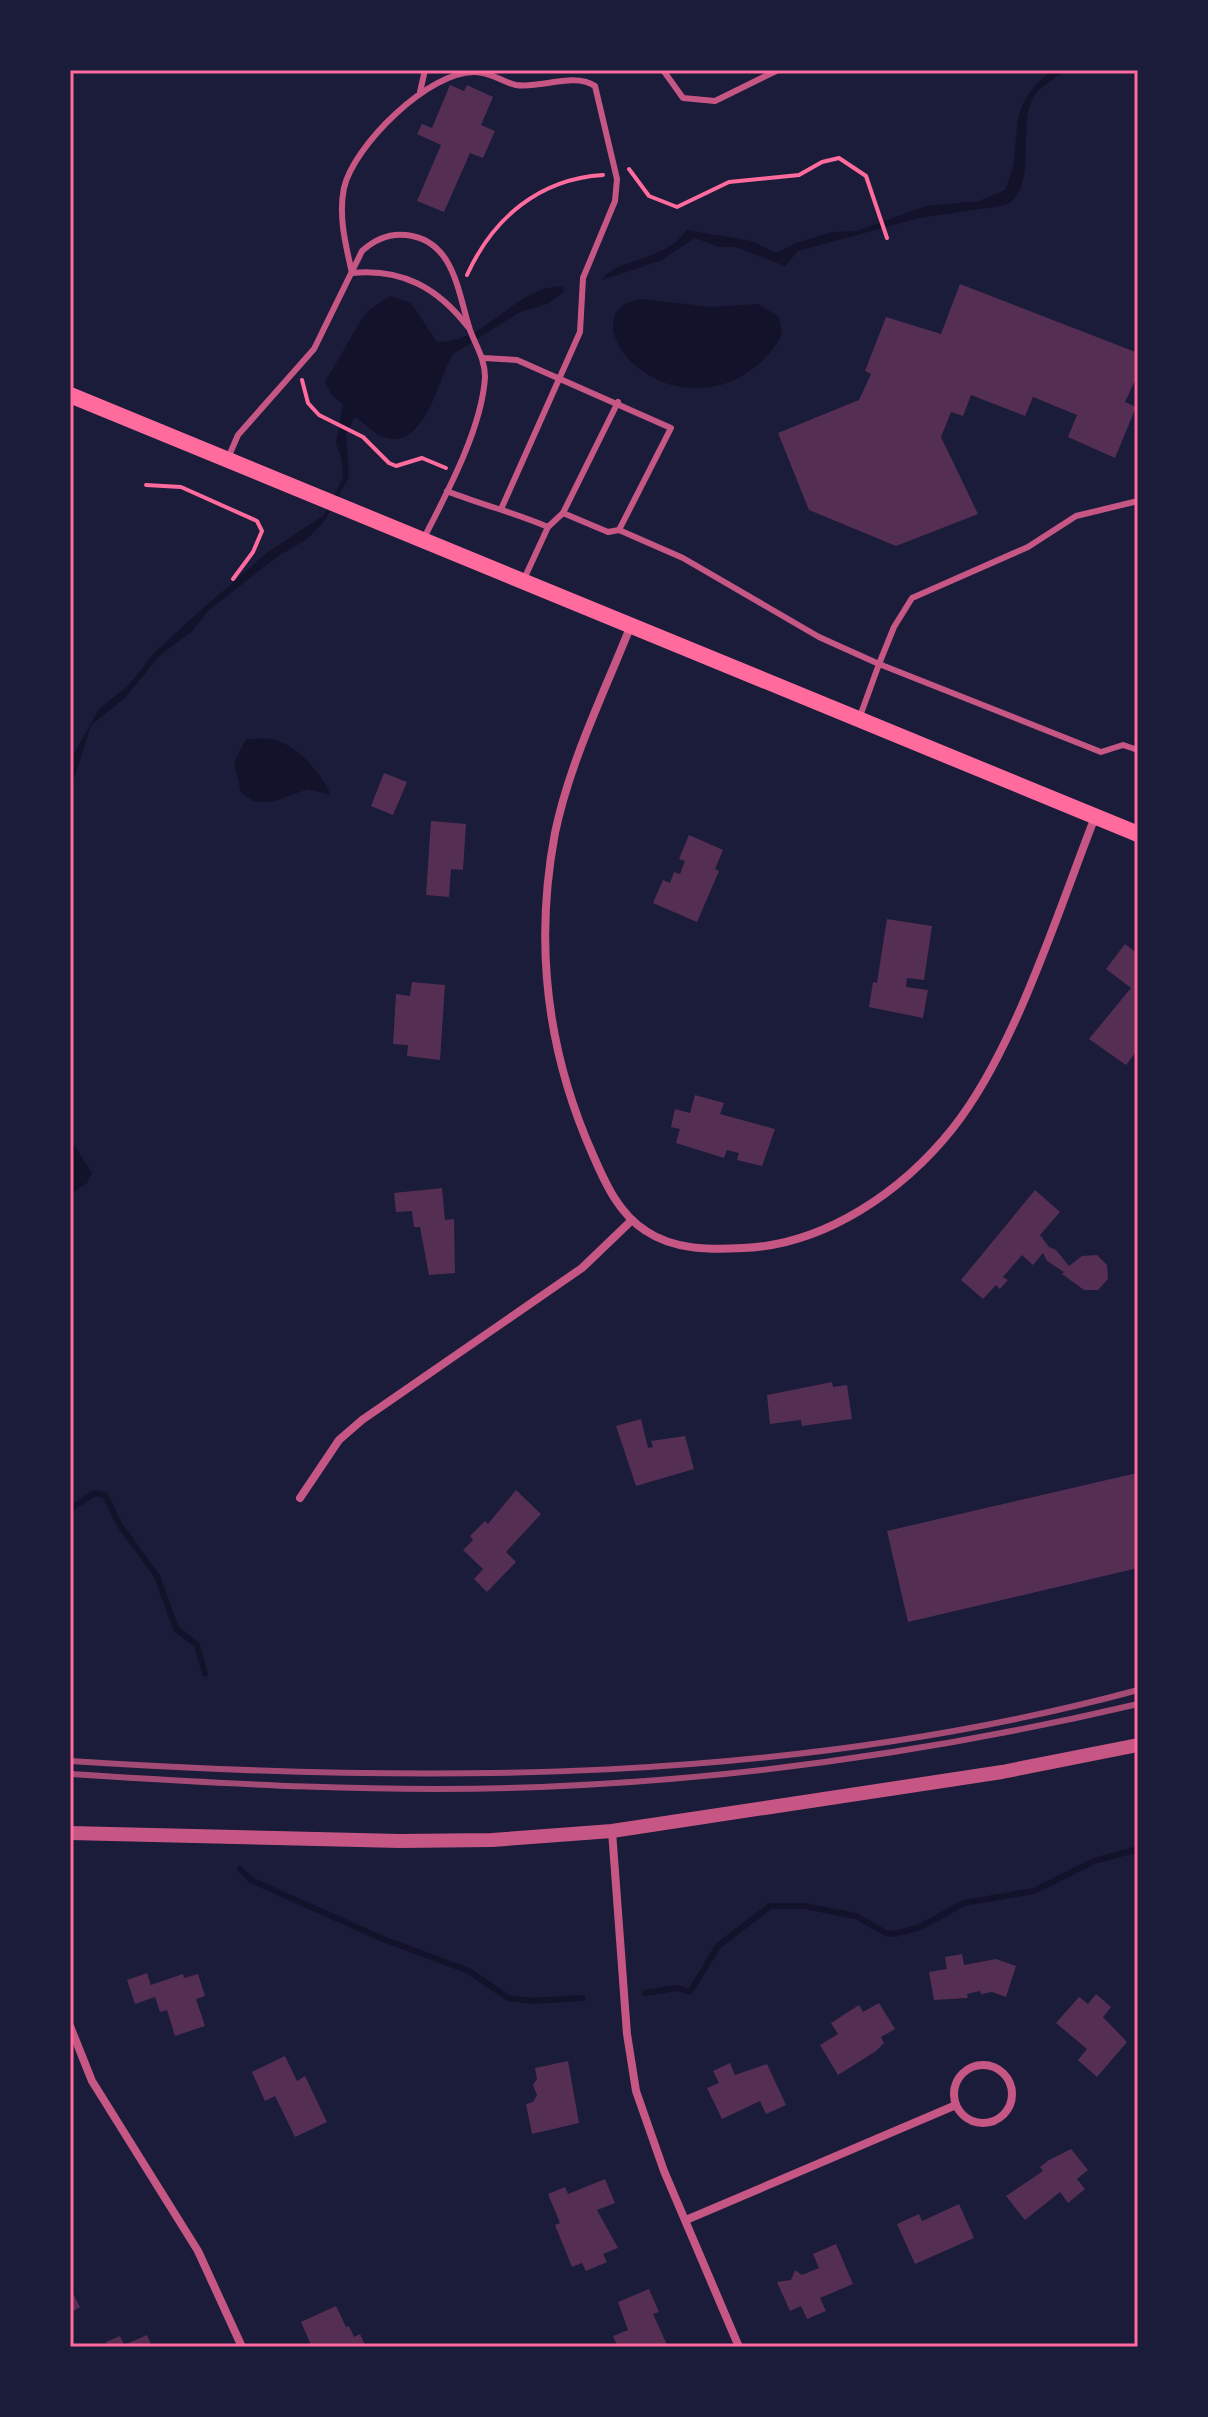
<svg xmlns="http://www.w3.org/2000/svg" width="1208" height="2417" viewBox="0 0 1208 2417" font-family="Inter,sans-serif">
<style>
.water{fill:#12122b}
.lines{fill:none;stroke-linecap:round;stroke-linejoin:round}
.stream{stroke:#12122b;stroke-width:6}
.building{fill:#542f53}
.path{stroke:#ff6b9d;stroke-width:4}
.service{stroke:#c65784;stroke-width:6}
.minor{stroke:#c65784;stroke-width:8}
.tertiary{stroke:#c65784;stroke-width:14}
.secondary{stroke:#ff6b9d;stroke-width:16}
.rail{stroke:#a44b75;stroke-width:6}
.neatline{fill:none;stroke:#ff6b9d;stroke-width:3}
</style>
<rect width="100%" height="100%" fill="#1b1b3a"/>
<g class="water">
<path d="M1052 70H1065C1057 78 1042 85 1036 93 1014 124 1041 184 1006 205L919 218 798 251 785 266 736 247H719L695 238 662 260 602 280C619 256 662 264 687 230L751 241 776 253 799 242 832 232 857 231 926 206 979 201 1005 190C1028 141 998 113 1052 70Z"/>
<path d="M563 286 564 292 547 304 520 312 453 354C438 379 426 448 386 438 373 435 366 423 355 417L346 434 349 477 323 523 307 539 278 556 208 611 191 632 159 656 125 698 91 725 70 791V761L99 709 128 686 155 652 201 610 268 552 324 515 343 478 342 460 336 443 343 404 331 394 325 382 360 322 370 309 390 296 411 303 437 342C487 343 514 287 563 286Z"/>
<path d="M642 299 711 307 758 304 779 317 782 335C770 356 754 371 732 381 644 417 570 308 642 299Z"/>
<path d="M246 739C256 739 270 737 278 741 301 749 321 774 331 795L308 789 272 802H254L241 792 234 763Z"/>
<polygon points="70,1139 92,1173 87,1183 70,1194"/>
</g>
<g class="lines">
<g class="stream">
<polyline points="70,1509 95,1493 105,1495 119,1524 157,1576 176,1629 197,1645 205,1674"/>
<polyline points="240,1869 251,1880 273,1890 383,1939 469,1971 508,1998 531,2001 582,1998"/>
<polyline points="645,1993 677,1988 690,1992 718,1946 770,1906 804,1906 856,1916 886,1933 895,1934 920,1927 964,1903 1034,1891 1094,1861 1138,1849"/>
</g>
</g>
<g class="building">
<polygon points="450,85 464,91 467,85 493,97 481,125 495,131 483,158 470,153 444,212 417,201 441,145 417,134 422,124 432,128"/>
<polygon points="960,284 1138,353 1138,374 1125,402 1136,407 1115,458 1068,437 1077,415 1033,397 1025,416 971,395 963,416 951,412 941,437 978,514 896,546 809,510 778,433 859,400 871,374 865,371 886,317 941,334"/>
<polygon points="384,773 407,782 393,815 371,806"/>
<polygon points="431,821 466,824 463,870 451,869 449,897 426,895"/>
<polygon points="689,835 723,850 715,869 719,871 697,922 653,903 663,880 670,883 674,872 680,874 685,861 679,859"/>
<polygon points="887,919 932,926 924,980 907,978 906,987 928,990 923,1018 869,1007 873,982 877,983"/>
<polygon points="1125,944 1138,954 1138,1049 1126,1065 1089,1039 1131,988 1106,969"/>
<polygon points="412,982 445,985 440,1060 407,1056 408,1045 393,1044 396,994 410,996"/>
<polygon points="695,1095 724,1103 720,1114 775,1129 762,1166 737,1160 739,1153 727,1150 724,1158 676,1143 680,1129 671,1127 675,1109 690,1113"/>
<polygon points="442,1188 445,1220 454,1219 455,1273 429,1275 420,1227 414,1227 412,1211 396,1212 394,1193"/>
<polygon points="1035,1190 1060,1212 1040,1235 1049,1247 1056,1250 1069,1266 1082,1256 1097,1255 1107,1265 1108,1279 1098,1290 1084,1290 1062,1274 1064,1272 1047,1261 1043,1253 1033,1265 1022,1255 1003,1277 1008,1280 1000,1289 996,1285 983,1299 961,1280"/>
<polygon points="832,1382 833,1387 847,1385 852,1419 802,1426 801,1420 770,1424 767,1395"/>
<polygon points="641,1419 648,1448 653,1447 651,1441 685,1436 694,1469 636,1486 616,1426"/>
<polygon points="1137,1473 1138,1568 908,1622 887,1531"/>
<polygon points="516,1490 541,1514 506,1552 516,1562 487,1592 474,1579 483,1569 463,1550 473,1540 470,1536 485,1521 488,1524"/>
<polygon points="962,1954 964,1965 996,1959 1016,1966 1006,1997 992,1992 981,1994 980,1991 967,1994 968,1998 934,2000 929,1972 947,1969 945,1957"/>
<polygon points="147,1973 151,1985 183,1974 184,1978 198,1974 205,1996 196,1999 205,2026 175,2036 167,2010 160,2012 155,1997 135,2004 127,1980"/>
<polygon points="1096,1994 1111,2007 1103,2017 1127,2042 1097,2077 1078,2060 1087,2049 1056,2023 1079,1997 1088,2004"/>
<polygon points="879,2003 895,2029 881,2037 884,2043 876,2051 838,2075 820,2045 838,2034 831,2023 859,2005 863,2012"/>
<polygon points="285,2056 297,2081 305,2076 327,2122 295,2137 275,2096 265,2101 252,2072"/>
<polygon points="568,2061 579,2123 532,2134 526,2104 533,2102 537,2095 533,2085 537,2079 535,2068"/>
<polygon points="730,2063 735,2075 767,2064 786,2105 766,2114 760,2101 722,2119 707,2088 719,2083 713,2071"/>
<polygon points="1071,2149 1088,2170 1077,2179 1085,2189 1068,2203 1060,2192 1025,2220 1006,2196 1043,2171 1040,2167 1049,2160"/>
<polygon points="605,2179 615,2203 597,2210 618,2248 603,2254 607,2262 586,2271 582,2263 572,2267 555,2225 560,2223 548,2194 565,2187 568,2194"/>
<polygon points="959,2204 974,2238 915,2264 897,2224 919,2214 922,2221"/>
<polygon points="836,2244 853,2284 820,2298 826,2311 807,2319 801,2306 790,2311 777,2282 791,2280 795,2270 802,2275 819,2268 813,2254"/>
<polygon points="70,2288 80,2307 70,2313"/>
<polygon points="649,2289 659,2312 653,2314 668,2347 618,2347 613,2336 628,2330 618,2302"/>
<polygon points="336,2306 346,2327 349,2326 354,2337 360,2334 366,2347 311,2345 301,2322"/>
<polygon points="147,2335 152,2347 108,2347 106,2342 120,2336 124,2345"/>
</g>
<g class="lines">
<g class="path">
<polyline points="629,169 649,196 677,207 729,182 799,175 822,162 839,158 866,176 887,238"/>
<path d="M467 275C493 218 539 179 603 175"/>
<polyline points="302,380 308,403 319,415 363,437 389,463 396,466 422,458 446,468"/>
<polyline points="146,485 181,487 257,521 262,531 253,552 233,579"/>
</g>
<g class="service">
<polyline points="663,70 683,98 715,101 778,70"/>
<polyline points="420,92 425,70"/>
<path d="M352 273C346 246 338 216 344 188 354 145 429 71 475 72 491 72 502 82 516 85 540 89 573 72 595 86L617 179 615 201 583 278 580 332 502 507"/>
<path d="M352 273C402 268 438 288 468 327"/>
<polyline points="483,358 517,360 671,428 619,530"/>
<path d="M228 458 238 435 314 349 362 251C374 240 389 233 406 235 455 240 458 294 470 330 476 346 485 359 485 377 482 428 447 493 424 538"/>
<path d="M447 491C481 505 514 512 548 527"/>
<polyline points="1138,501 1076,516 1028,547 912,598 894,627 879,664 1101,752 1123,745 1138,750"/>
<polyline points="563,513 608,532 619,530 683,558 819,637 879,664 859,719"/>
<polyline points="524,579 548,527 563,513 618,402"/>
</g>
<g class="minor">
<path d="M631 625C604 693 570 761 555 833 534 944 547 1052 593 1155 605 1183 619 1214 646 1231 674 1250 711 1250 743 1248 825 1245 903 1191 953 1128 1015 1050 1058 911 1095 817"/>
<polyline points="300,1498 339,1440 362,1420 582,1268 632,1220"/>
<polyline points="612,1831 627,2034 636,2091 664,2171 739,2347"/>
<polyline points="70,2026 92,2081 198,2251 242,2347"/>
<circle cx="983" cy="2094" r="29"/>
<polyline points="686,2220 956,2105"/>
</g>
<polyline class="tertiary" points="70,1833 400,1841 492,1840 612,1831 1002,1772 1138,1745"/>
<polyline class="secondary" points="70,395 1138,834"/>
<g class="rail">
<path d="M70 1761C427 1784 790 1784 1138 1690"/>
<path d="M70 1774C227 1784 384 1793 541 1787 742 1779 942 1750 1138 1704"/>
</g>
</g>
<rect width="1208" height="2417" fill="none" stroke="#1b1b3a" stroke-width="144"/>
<rect x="72" y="72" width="1064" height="2273" class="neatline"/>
</svg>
